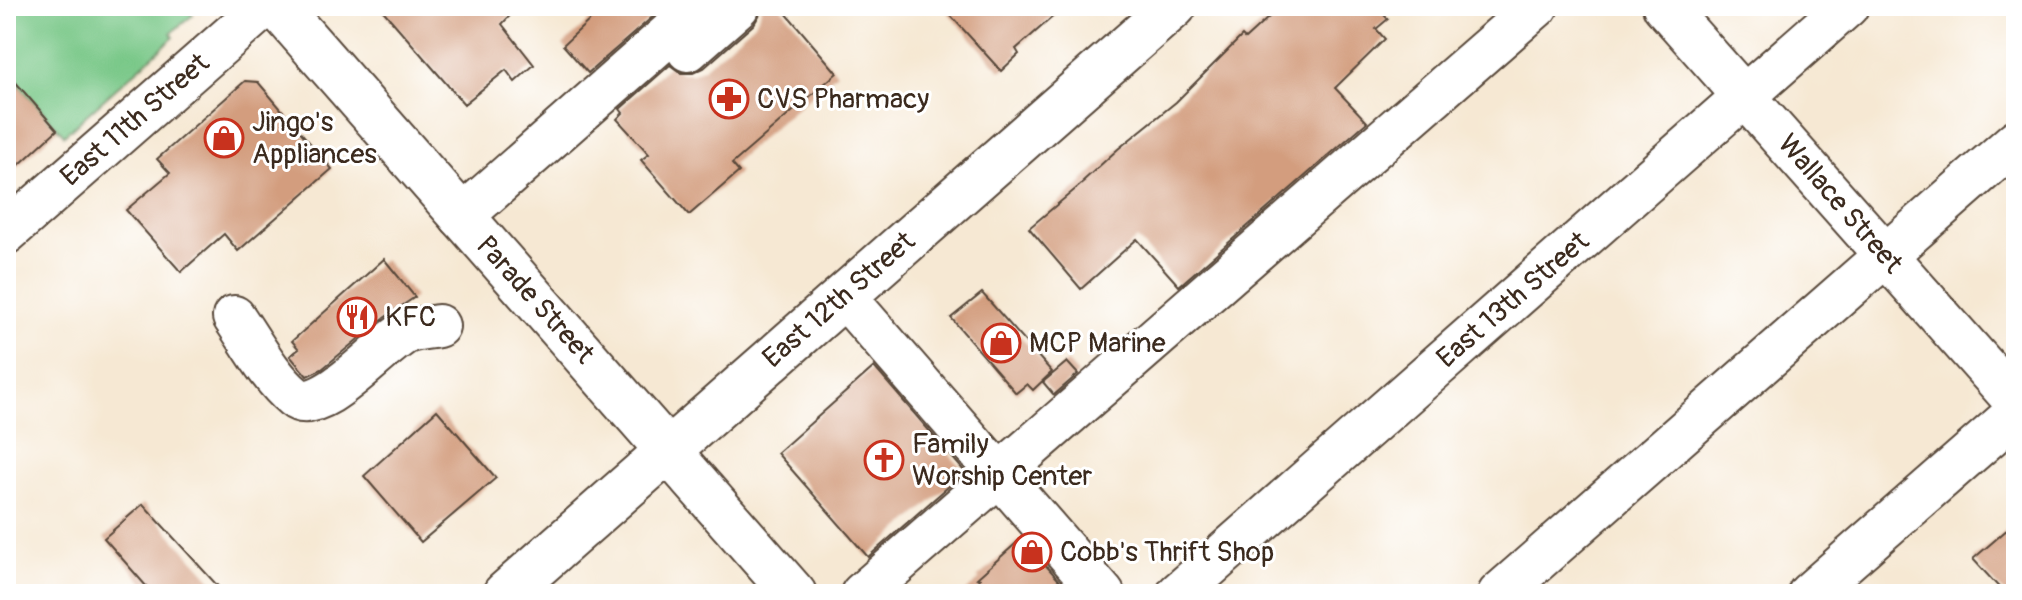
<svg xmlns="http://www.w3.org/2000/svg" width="2022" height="600" viewBox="0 0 2022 600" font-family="Pangolin,sans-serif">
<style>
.green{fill:#78c787;stroke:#5a7852;stroke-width:2}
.building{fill:#d39d7e}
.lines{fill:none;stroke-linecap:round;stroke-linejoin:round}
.minor-casing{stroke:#574639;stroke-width:46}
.major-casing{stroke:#574639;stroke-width:48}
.minor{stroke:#fff;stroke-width:42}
.major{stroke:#fff;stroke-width:44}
.labels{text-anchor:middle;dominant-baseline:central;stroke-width:6;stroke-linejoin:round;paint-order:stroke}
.poi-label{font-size:28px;fill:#3b2a1e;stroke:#fff;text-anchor:start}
.street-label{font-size:28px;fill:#3b2a1e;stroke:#fff}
</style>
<rect width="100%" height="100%" fill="#fff"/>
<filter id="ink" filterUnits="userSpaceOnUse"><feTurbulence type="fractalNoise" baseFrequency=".0125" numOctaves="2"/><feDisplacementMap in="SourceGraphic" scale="16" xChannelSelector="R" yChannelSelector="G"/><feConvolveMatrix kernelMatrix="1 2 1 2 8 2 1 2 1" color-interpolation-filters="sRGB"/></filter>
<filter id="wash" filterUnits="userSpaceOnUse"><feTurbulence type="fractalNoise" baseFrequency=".006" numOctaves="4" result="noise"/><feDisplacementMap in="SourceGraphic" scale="32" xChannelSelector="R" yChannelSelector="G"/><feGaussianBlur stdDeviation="1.8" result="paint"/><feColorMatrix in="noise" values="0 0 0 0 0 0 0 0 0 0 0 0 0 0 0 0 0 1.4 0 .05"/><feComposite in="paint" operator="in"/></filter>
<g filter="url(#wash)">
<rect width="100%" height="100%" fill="#f6e8d3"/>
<polygon class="green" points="6,6 185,6 193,15 171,33 174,37 64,135 6,71"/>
<g id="blocks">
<g class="building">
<polygon points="379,6 519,6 502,24 534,65 515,82 506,70 464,104"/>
<polygon points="605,6 665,6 588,73 563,45"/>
<polygon points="761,6 780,6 837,73 732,164 739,172 689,215 641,160 649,154 617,119 623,113 620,109 670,65 681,73 693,73 704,68 754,24 760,14"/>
<polygon points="942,6 1065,6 1016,49 1019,54 1001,71"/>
<polygon points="1281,6 1375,6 1388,19 1376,29 1385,39 1335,88 1367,122 1179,286 1137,239 1081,289 1029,228 1084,182 1083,181 1118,149 1176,102 1242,36 1245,39"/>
<polygon points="6,71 57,130 6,177"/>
<polygon points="245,81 258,82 332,169 238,251 224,234 181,272 126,210 170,173 157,159"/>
<polygon points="384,259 415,297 381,320 322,369 307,376 290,356 299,349 292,341"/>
<polygon points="982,293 1052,372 1033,390 1027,384 1016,393 951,318"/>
<polygon points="1067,362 1078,374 1054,395 1043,382"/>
<polygon points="874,367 965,472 868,557 777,453"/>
<polygon points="437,410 496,478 421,542 364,476"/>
<polygon points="143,504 225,594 153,594 104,538"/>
<polygon points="2016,522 2016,594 2005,594 1973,559"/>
<polygon points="1022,538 1071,594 962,594 980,579 977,578"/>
</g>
</g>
</g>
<g filter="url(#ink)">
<use href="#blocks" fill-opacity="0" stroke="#574639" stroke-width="2"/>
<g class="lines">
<g class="minor-casing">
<g id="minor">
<polyline points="1664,6 2016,402"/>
<polyline points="688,50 738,6"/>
<polyline points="461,217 701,6"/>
<polyline points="6,233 265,6"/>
<polyline points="844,296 1103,594"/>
<path d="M234 317C252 343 270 377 294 397 320 419 382 343 407 332 416 328 429 328 438 326"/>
<polyline points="862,594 1537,6"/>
<polyline points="1178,594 1847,6"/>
<polyline points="1499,594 2016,141"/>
<polyline points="1809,594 2016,413"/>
</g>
</g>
<g class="major-casing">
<g id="major">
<polyline points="277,6 794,594"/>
<polyline points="505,594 1174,6"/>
</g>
</g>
<use href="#minor" class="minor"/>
<use href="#major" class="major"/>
</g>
</g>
<defs>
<g id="pharmacy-ring" transform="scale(2)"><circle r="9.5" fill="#fff" stroke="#c8321e" stroke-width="1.5"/><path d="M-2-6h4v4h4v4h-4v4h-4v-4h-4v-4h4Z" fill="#c8321e"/></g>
<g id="shop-ring" transform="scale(2)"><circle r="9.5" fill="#fff" stroke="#c8321e" stroke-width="1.5"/><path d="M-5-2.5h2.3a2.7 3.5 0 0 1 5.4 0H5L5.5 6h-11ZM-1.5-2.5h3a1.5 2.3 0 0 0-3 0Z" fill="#c8321e"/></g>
<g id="restaurant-ring" transform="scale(2)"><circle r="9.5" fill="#fff" stroke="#c8321e" stroke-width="1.5"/><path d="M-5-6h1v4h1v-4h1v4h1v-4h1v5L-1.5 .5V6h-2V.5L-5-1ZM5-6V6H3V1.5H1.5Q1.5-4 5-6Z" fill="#c8321e"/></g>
<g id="church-ring" transform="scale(2)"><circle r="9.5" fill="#fff" stroke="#c8321e" stroke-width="1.5"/><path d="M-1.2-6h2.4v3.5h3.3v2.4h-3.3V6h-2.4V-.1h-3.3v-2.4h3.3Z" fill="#c8321e"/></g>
</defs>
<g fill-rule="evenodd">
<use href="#pharmacy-ring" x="729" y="99"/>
<use href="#shop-ring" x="224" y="138"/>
<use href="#restaurant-ring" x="357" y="317"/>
<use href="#shop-ring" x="1001" y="343"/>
<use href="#church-ring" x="884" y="460"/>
<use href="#shop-ring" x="1032" y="552"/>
</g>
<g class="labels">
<g class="poi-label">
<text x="757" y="99">CVS Pharmacy</text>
<text x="252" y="122">Jingo's<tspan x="252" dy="32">Appliances</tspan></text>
<text x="385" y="317">KFC</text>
<text x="1029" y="343">MCP Marine</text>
<text x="912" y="444">Family<tspan x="912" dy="32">Worship Center</tspan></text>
<text x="1060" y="552">Cobb's Thrift Shop</text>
</g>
<g class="street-label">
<text transform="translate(135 120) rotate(-41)">East 11th Street</text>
<text transform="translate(1840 204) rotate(49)">Wallace Street</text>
<text transform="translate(535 300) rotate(48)">Parade Street</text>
<text transform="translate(839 300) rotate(-41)">East 12th Street</text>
<text transform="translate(1513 300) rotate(-41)">East 13th Street</text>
</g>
</g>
<rect width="2022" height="600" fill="none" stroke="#fff" stroke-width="32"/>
</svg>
